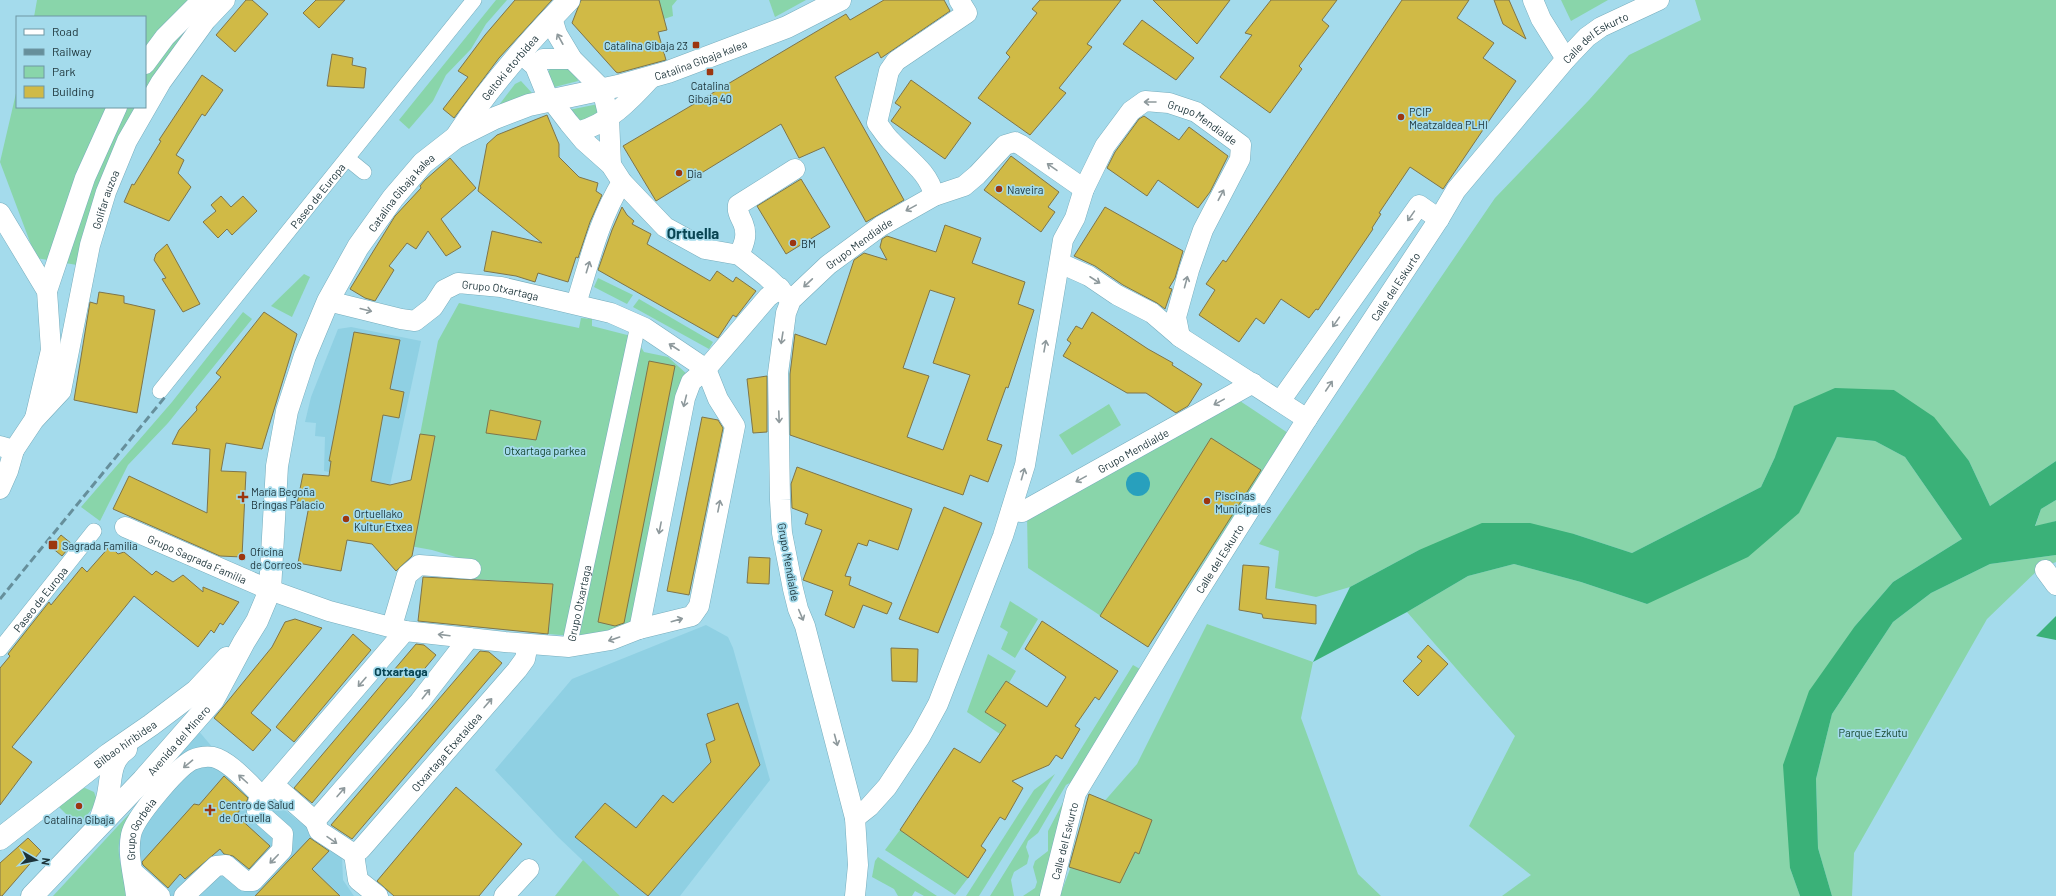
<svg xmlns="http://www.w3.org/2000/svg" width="2056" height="896" viewBox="0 0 2056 896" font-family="Barlow,sans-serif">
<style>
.built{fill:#8fd0e3}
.green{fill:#89d5aa}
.forest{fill:#3ab178}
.water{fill:#28a0bd}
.building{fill:#d0ba46;stroke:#7e754b;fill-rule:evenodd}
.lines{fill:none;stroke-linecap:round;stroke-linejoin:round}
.pedestrian-casing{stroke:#77adbd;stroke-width:16}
.minor-casing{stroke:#77adbd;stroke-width:21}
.tertiary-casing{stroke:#77adbd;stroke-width:23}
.pedestrian{stroke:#fff;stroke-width:15}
.minor{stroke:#fff;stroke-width:20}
.tertiary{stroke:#fff;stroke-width:22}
.rail{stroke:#668f9b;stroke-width:3;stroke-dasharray:8 4;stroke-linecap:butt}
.oneway{stroke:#8e999c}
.poi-dot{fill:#9c3610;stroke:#a4dbec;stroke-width:1.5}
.labels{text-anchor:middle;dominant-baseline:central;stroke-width:3.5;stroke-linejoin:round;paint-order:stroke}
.street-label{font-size:11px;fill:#1c3339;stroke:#a4dbec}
.poi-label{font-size:11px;fill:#1c3339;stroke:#a4dbec;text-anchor:start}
.park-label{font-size:11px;fill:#15452e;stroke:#a4dbec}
.neighbourhood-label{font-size:12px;font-weight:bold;fill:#084553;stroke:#a4dbec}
.district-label{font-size:15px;font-weight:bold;fill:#084553;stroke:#a4dbec}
</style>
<rect width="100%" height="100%" fill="#a4dbec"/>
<g class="built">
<polygon points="351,327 421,341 390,485 324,471 325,437 315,436 316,423 305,422 311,397 338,329"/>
<polygon points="706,625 728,637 733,648 770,780 680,896 620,896 558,837 495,770 572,679"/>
<polygon points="197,729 224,761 342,856 343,880 354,896 131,896 118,854 119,838 126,821"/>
</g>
<g class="green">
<polygon points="37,0 215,0 145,100 145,17 34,17"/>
<polygon points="496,0 507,0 486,24 471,49 446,75 433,101 409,129 399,120"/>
<polygon points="659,0 677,0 672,6 673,16 664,19"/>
<polygon points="769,0 806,0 775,17"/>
<polygon points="1561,0 1608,0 1571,21"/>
<polygon points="1695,0 2056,0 2056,461 1990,506 1969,461 1894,390 1775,457 1761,487 1632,553 1574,534 1419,550 1350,587 1316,597 1275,588 1279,551 1259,544 1495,198 1589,100 1629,55 1701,20"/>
<polygon points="551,67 567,67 576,75 578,81 547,89 547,74"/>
<polygon points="521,81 532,93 499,105 515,84"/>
<polygon points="17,89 17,107 141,107 77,265 36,258 0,162"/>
<polygon points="598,104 599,115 582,122 569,110"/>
<polygon points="304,274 310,277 292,317 271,306"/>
<polygon points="598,278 633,295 627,304 594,287"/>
<polygon points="639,299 713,342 709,349 633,307"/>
<polygon points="459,303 579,328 581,318 592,319 592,326 635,337 644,352 668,357 688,375 635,627 586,637 548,634 552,584 474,579 476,563 432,550 399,544 438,341"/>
<polygon points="243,312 252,319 168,423 128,465 100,521 81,507 172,402"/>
<polygon points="1237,399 1288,433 1148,647 1028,568 1027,515"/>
<polygon points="1109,404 1121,425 1072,455 1059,435"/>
<polygon points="1837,437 1875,441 1905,457 1962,539 1893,582 1855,626 1790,868 1800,896 1502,896 1531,875 1469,826 1515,736 1407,612 1468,576 1514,564 1581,582 1647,604 1823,465"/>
<polygon points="2056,500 2056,521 2035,527 2041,509"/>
<polygon points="2056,555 2056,562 2039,569 1987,619 1854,853 1852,896 1832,896 1818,848 1816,779 1832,714 1893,622 1931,593 1990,564"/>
<polygon points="1010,601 1038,619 1015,658 1001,649 1008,632 1000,627"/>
<polygon points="1207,624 1313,662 1301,718 1358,874 1381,896 1060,896 1088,820 1137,764"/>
<polygon points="988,654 1016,671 1009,683 1006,681 986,713 1038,744 1002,730 1000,734 967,712"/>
<polygon points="1133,665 1140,669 1073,781 1066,785 1038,833 1028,841 1026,847 1029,856 1027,864 1014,872 1011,880 1014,896 990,896"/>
<polygon points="1055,774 979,896 966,896 1034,790"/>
<polygon points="85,788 94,792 97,800 92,809 78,826 58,806 80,789"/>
<polygon points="1068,793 1045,896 1023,896 1035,888 1037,882 1033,867 1035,861 1048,851 1048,831"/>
<path d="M142 800C111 842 115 848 131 896H53Z"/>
<polygon points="900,830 968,878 955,895 885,850"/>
<polygon points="878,857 937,896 924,896 915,891 912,896 898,896 894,889 872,877 875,861"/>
<polygon points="583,860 620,896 555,896"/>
</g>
<g class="forest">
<polygon points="1835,388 1894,390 1934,417 1969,461 1990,506 2056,461 2056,500 2041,509 2035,526 2056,521 2056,555 1990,564 1931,593 1893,622 1832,714 1816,779 1818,848 1832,896 1800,896 1790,868 1783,765 1809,691 1855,626 1893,582 1962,539 1905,457 1875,441 1837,437 1799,513 1748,557 1647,604 1581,582 1514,564 1468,576 1407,612 1313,662 1350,587 1419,550 1482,523 1530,523 1574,534 1632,553 1761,487 1775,457 1794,406"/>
<polygon points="2056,616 2056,640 2036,636"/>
</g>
<circle class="water" cx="1138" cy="484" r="12"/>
<g class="building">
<polygon points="246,0 252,0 268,14 235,52 216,35"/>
<polygon points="316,0 345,0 319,28 303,13"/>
<polygon points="515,0 552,0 499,58 454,118 443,109 468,77 458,71 485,35"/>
<polygon points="581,0 659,0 667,30 658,32 666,60 618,73 616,72 572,23"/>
<polygon points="884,0 944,0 950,11 881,58 878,52 835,77 904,200 866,222 824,147 799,158 781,124 656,201 623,146 846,14 850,20"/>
<polygon points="1040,0 1121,0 1087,44 1092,47 1059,88 1066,93 1030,135 978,98 1010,57 1006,53 1037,13 1032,9"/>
<polygon points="1153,0 1230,0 1197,44"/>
<polygon points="1271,0 1337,0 1322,20 1329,26 1299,66 1302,69 1270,113 1220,77 1252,35 1245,33"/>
<polygon points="1402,0 1469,0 1457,18 1494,43 1483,58 1516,81 1443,189 1410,167 1379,213 1381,214 1372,228 1373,229 1318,310 1316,309 1309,318 1281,299 1264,324 1256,318 1239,342 1199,315 1215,290 1206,284 1223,260 1226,262"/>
<polygon points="1494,0 1509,0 1526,39 1503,24"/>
<polygon points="1142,20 1194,58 1176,80 1123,44"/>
<polygon points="332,54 353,58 352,65 366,68 364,88 327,86"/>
<polygon points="202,75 223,90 205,116 202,114 176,155 184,160 178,173 191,187 169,221 124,202 132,184 134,185 161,141 159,140"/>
<polygon points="911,80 971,123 945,159 891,121 901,107 895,103"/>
<polygon points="547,115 559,144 559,157 579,177 598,183 596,191 602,195 590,222 578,258 576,257 568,282 538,273 535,282 516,276 484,271 492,231 542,243 478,191 487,144 497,135"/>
<polygon points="1144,116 1179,140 1189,127 1228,156 1210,192 1198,208 1158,180 1147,196 1107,168 1115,152 1139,119"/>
<polygon points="1011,156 1059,192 1048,207 1055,212 1041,232 984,190"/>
<polygon points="450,158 476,188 441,219 461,247 446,256 428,231 416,249 407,243 389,266 394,270 375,301 365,298 350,289 395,216 421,188 420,186 425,180"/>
<polygon points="801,179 830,227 786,254 757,206"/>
<polygon points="221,196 231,207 243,196 257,211 232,235 227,229 218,238 203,222 216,211 211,205"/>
<polygon points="622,207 627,215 634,221 632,224 651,234 647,244 710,281 717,271 733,282 736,277 756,291 736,317 733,315 718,338 598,270 612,230"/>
<polygon points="1105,207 1183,251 1175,278 1169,288 1172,289 1165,309 1157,303 1123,285 1095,266 1074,256"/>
<path d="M945 225 981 238 972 263 1025 282 1018 304 1034 310 1008 388 1006 387 987 440 1002 445 988 482 970 475 963 495 790 435V374L795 334 826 345 854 260 864 253 887 260 880 247 882 239 887 236 936 252ZM930 290 955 298 933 363 970 375 943 450 907 437 929 376 903 368Z"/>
<polygon points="167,244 200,304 183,312 162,279 166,278 154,260 156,254"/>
<polygon points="99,292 124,296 124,303 155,310 137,413 74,400 90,302 97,304"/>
<polygon points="264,312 297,334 262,449 226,443 221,471 246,472 242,557 220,556 113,509 129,476 207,513 210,449 172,444 179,430 197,410 196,407 221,377 216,373"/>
<polygon points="1092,312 1148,349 1173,363 1172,365 1202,384 1188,406 1176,413 1146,393 1127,393 1063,356 1071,343 1067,340 1076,326 1082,329"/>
<polygon points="354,332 400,340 390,389 404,392 399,418 383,415 371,481 390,485 411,480 420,434 435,436 412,556 396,571 372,544 347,540 341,571 298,563 309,506 297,504 303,474 329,476 331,461 329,461"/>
<polygon points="649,361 675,366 624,623 615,626 598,622"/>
<polygon points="767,376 767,432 753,433 747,379"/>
<polygon points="490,410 541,421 536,440 486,433"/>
<polygon points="702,417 718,420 723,428 689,595 667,591"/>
<polygon points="1211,438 1261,470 1148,647 1100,616"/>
<polygon points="797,467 912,509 898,550 869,540 867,546 858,543 845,576 851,577 849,585 892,603 887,614 863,605 854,628 825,615 833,591 803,580 822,530 805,524 808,514 792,508 791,484"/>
<polygon points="944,507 982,523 938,633 899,619"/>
<polygon points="61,535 72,544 62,556 51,547"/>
<polygon points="110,546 118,554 124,552 152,575 156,571 173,582 183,575 203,592 203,587 239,602 223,625 220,623 214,633 211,630 198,647 134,596 12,747 32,762 0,805 0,668 10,656 8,654 49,602 51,605 82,567 87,572"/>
<polygon points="749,557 770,558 769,584 747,583"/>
<polygon points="1243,565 1269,567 1266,599 1316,605 1316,624 1263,618 1262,614 1239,610"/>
<polygon points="423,577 553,584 548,634 418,621"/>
<polygon points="295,619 322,628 251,713 271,730 253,751 214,718 272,647 285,622"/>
<polygon points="1042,621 1118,671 1099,700 1095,697 1075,726 1080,729 1062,759 1056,755 1049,765 1012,781 1023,788 1005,820 1000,817 981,846 986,850 968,878 900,830 954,748 980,763 1006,725 985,712 1006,681 1047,707 1066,677 1025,649"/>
<polygon points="353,634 371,650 294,742 276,727"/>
<polygon points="416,644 424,645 436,655 312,803 294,788"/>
<polygon points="1428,645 1448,664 1418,696 1403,681 1422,661 1417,657"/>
<polygon points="891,648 918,649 917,682 892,681"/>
<polygon points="480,651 489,652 502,663 352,839 331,825"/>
<polygon points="738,703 760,765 648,896 575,837 605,803 636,828 663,795 673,803 711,762 706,744 715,740 707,714"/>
<polygon points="224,776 248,798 246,803 236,815 270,846 249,869 233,856 224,854 220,849 185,879 180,874 168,888 143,865 142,862 194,804 199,805"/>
<polygon points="456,787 522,844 479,896 394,896 377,881"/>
<polygon points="1089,794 1152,820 1139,854 1135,852 1120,883 1069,867"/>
<polygon points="28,838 41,851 2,896 0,896 0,863"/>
<polygon points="310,838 329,851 312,869 340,896 255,896"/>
</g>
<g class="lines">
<g class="pedestrian-casing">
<g id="pedestrian">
<polyline points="348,159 364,172"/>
<path id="s1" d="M160 391 474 0"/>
<path id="s2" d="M569 647 638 325"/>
<path id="s3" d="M0 649 94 531"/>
</g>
</g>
<g class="minor-casing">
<g id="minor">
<polyline points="1533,0 1541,19 1566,59"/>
<polyline points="552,18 557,34 572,59 602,89 609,118 611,165"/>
<polyline points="521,54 535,66 546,93 569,123 584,141 611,165 622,182 665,227 705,249 739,255 767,277 788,297"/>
<polyline points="145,64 165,37 202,0"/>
<polyline points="535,66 543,59 572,59"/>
<path d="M577 132C607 125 631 100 651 78"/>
<path d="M934 196C929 171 906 158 890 140 885 135 881 128 877 123L889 71 896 61 967 13 959 0"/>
<polyline points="0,213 47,291 51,350 35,418"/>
<path d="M739 255C744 244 748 235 743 223 740 216 737 213 738 205L795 169"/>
<polyline points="47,291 85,178 117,107"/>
<path id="s4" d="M328 301 401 319 415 321 433 307 444 290 458 283 501 287 611 313 645 328 706 369 718 399 735 426 699 606 692 616 639 629"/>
<path d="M576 304C589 263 599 219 622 182"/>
<polyline points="1180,337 1307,419"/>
<polyline points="1281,400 1419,205 1439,219"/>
<path id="s5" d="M0 446 14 450 34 420 61 391 90 245 106 192 127 141 161 82 206 20 225 0"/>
<polyline points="0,489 8,471 14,450"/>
<path id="s6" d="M1011 511 1022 512 1253 383"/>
<path id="s7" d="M125 527 270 590 329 611 405 631 505 642 569 647 611 640 639 629 640 625 685 398 691 382 706 369 768 297 780 288"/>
<polyline points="2045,570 2056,585"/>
<polyline points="392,626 407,575 419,565 471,569"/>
<path id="s8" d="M274 785 315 821 319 831 354 854 361 849 517 670 525 659 528 644"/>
<path id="s9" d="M855 818 869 807 887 787 920 737 938 704 1003 536 1025 465 1063 240 1075 218 1084 189 1105 146 1131 111 1145 101 1169 103 1196 112 1241 145 1240 159 1203 230 1189 270 1176 317 1180 337 1152 313 1117 295 1089 276 1060 263"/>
<polyline points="315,821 420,701 469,638"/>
<polyline points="354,854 358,880 378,896"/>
<polyline points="133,872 160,896"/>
<path id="s10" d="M136 896C134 876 127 855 131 835 134 818 177 768 192 760 199 757 206 756 213 757 230 761 250 785 263 797"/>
<polyline points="184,896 216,866 226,865 245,881 253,881 282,850 283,834 257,811 258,802 405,631"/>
<polyline points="504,896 529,869"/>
<path id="s11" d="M855 896 858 865 855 818 805 626 798 609 793 589 782 533 780 500 778 373 786 313 791 300 828 265 881 226 934 196 964 186 977 175 1005 145 1015 142 1021 145 1084 189"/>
<path id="s12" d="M1050 896 1076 793 1194 598 1307 419 1439 219 1456 190 1566 59 1587 37 1601 27 1659 0"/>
</g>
</g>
<g class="tertiary-casing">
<g id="tertiary">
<path id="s13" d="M456 137C486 91 530 40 569 0"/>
<path d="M99 823C102 815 105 807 107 799 112 781 108 761 126 749"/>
<path id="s14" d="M0 839 109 754 151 725 196 691 227 658"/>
<path id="s15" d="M32 896 143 780 213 700 244 642 257 621 270 590 277 466 287 411 305 356 328 301 358 247 393 198 423 163 455 138 495 118 529 105 618 86 668 72 787 27 840 0"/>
</g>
</g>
<use href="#pedestrian" class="pedestrian"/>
<use href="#minor" class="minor"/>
<use href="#tertiary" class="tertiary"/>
<polyline class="rail" points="0,599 165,397"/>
</g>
<defs><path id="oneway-shaft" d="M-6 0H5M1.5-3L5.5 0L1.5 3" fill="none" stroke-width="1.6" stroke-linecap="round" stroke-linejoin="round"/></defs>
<g class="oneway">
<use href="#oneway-shaft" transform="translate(560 39) rotate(-119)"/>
<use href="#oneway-shaft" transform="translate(1150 102) rotate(180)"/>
<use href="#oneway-shaft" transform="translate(1052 167) rotate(-145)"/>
<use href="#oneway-shaft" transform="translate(1221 195) rotate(-62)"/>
<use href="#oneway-shaft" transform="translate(911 208) rotate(151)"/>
<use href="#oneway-shaft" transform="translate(1411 216) rotate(125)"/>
<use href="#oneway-shaft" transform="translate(588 267) rotate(-73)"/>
<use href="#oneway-shaft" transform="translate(1095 280) rotate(33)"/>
<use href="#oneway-shaft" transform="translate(1186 282) rotate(-75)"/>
<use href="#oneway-shaft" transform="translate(808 283) rotate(137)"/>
<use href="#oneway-shaft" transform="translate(366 310) rotate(14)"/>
<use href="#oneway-shaft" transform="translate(1336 322) rotate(125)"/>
<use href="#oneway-shaft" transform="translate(782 338) rotate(99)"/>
<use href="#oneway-shaft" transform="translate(1045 346) rotate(-80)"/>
<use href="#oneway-shaft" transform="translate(674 347) rotate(-147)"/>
<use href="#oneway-shaft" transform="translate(1329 386) rotate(-56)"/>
<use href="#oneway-shaft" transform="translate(685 401) rotate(104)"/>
<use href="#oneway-shaft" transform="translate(1219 402) rotate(151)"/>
<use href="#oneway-shaft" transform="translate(779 417) rotate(88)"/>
<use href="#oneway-shaft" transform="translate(1023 474) rotate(-74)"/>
<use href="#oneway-shaft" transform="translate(1081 479) rotate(151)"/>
<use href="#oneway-shaft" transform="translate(719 506) rotate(-79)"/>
<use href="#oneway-shaft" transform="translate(660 528) rotate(101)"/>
<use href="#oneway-shaft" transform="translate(801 615) rotate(67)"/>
<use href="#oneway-shaft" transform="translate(677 620) rotate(-16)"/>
<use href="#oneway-shaft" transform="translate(444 635) rotate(-173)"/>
<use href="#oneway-shaft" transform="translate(614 639) rotate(161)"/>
<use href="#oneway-shaft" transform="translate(362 682) rotate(131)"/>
<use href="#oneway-shaft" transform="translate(426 694) rotate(-51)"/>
<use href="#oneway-shaft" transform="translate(488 703) rotate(-49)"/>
<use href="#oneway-shaft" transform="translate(836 740) rotate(75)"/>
<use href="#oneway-shaft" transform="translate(188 764) rotate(140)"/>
<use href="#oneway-shaft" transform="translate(243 779) rotate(-138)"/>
<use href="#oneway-shaft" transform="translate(341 792) rotate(-49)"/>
<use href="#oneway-shaft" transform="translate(332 840) rotate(35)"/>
<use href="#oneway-shaft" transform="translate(274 859) rotate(134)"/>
</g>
<g class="poi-dot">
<rect x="692" y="41" width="8" height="8" rx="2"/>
<rect x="706" y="68" width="8" height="8" rx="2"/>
<circle cx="1401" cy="117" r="4"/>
<circle cx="679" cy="173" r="4"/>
<circle cx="999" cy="189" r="4"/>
<circle cx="793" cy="243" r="4"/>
<path d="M241 491h4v4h4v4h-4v4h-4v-4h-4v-4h4z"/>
<circle cx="1207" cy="501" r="4"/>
<circle cx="346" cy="519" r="4"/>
<rect x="48" y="540" width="10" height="10" rx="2"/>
<circle cx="242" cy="557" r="4"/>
<circle cx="79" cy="806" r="4"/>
<path d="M208 804h4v4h4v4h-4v4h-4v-4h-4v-4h4z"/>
</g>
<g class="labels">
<g class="street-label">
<text stroke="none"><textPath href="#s12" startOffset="1027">Calle del Eskurto</textPath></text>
<text stroke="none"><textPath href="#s15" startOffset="1156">Catalina Gibaja kalea</textPath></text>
<text stroke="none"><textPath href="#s13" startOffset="88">Geltoki etorbidea</textPath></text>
<text stroke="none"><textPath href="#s9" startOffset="852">Grupo Mendialde</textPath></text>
<text stroke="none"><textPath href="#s15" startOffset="820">Catalina Gibaja kalea</textPath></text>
<text stroke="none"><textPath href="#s1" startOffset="251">Paseo de Europa</textPath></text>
<text stroke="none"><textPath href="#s5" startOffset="287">Golifar auzoa</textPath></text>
<text stroke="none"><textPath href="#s11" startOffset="696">Grupo Mendialde</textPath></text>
<text stroke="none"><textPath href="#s12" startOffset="705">Calle del Eskurto</textPath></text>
<text stroke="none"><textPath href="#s4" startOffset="191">Grupo Otxartaga</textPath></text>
<text stroke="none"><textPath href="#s6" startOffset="138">Grupo Mendialde</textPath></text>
<text stroke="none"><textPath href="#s7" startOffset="79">Grupo Sagrada Familia</textPath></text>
<text stroke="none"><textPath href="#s12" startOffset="381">Calle del Eskurto</textPath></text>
<text transform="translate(789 562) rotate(80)">Grupo Mendialde</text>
<text stroke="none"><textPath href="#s3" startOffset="64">Paseo de Europa</textPath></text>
<text stroke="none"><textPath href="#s2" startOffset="45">Grupo Otxartaga</textPath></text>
<text stroke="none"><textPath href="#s15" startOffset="214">Avenida del Minero</textPath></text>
<text stroke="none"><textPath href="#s14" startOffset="157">Bilbao hiribidea</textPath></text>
<text stroke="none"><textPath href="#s8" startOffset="245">Otxartaga Etxetaldea</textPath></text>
<text stroke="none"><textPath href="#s10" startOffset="70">Grupo Gorbeia</textPath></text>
<text stroke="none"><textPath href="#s12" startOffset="57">Calle del Eskurto</textPath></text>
</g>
<g class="poi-label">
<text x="688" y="45" text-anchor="end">Catalina Gibaja 23</text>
<text x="710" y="85" text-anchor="middle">Catalina<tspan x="710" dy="13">Gibaja 40</tspan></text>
<text x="1409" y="111">PCIP<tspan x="1409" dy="13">Meatzaldea PLHI</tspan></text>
<text x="687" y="173">Dia</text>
<text x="1007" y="189">Naveira</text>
<text x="801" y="243">BM</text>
<text x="251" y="491">María Begoña<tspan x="251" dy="13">Bringas Palacio</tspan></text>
<text x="1215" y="495">Piscinas<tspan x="1215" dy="13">Municipales</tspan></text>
<text x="354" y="513">Ortuellako<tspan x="354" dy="13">Kultur Etxea</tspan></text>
<text x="62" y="545">Sagrada Familia</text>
<text x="250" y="551">Oficina<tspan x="250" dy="13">de Correos</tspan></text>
<text x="219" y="804">Centro de Salud<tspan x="219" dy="13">de Ortuella</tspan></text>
<text x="79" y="819" text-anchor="middle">Catalina Gibaja</text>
</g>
<g class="park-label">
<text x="545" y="450">Otxartaga parkea</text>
<text x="1873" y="732">Parque Ezkutu</text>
</g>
<g class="neighbourhood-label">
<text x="401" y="671">Otxartaga</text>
</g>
<g class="district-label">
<text x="693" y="233">Ortuella</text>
</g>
</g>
<rect x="16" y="16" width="130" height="92" fill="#a4dbec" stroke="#6e98a4"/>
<rect x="24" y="29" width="20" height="6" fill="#ffffff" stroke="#6e98a4"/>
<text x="52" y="36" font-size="12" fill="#1c3339">Road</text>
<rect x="24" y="49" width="20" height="6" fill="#668f9b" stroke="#6e98a4"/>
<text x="52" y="56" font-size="12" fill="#1c3339">Railway</text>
<rect x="24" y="66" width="20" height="12" fill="#89d5aa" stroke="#6e98a4"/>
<text x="52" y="76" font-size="12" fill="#1c3339">Park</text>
<rect x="24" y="86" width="20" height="12" fill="#d0ba46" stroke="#6e98a4"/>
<text x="52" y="96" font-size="12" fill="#1c3339">Building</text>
<g transform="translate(36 860) rotate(99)" stroke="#a4dbec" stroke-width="3" paint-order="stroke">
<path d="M0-3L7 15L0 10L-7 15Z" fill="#1c3339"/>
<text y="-6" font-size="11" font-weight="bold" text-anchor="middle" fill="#1c3339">N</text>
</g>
</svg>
